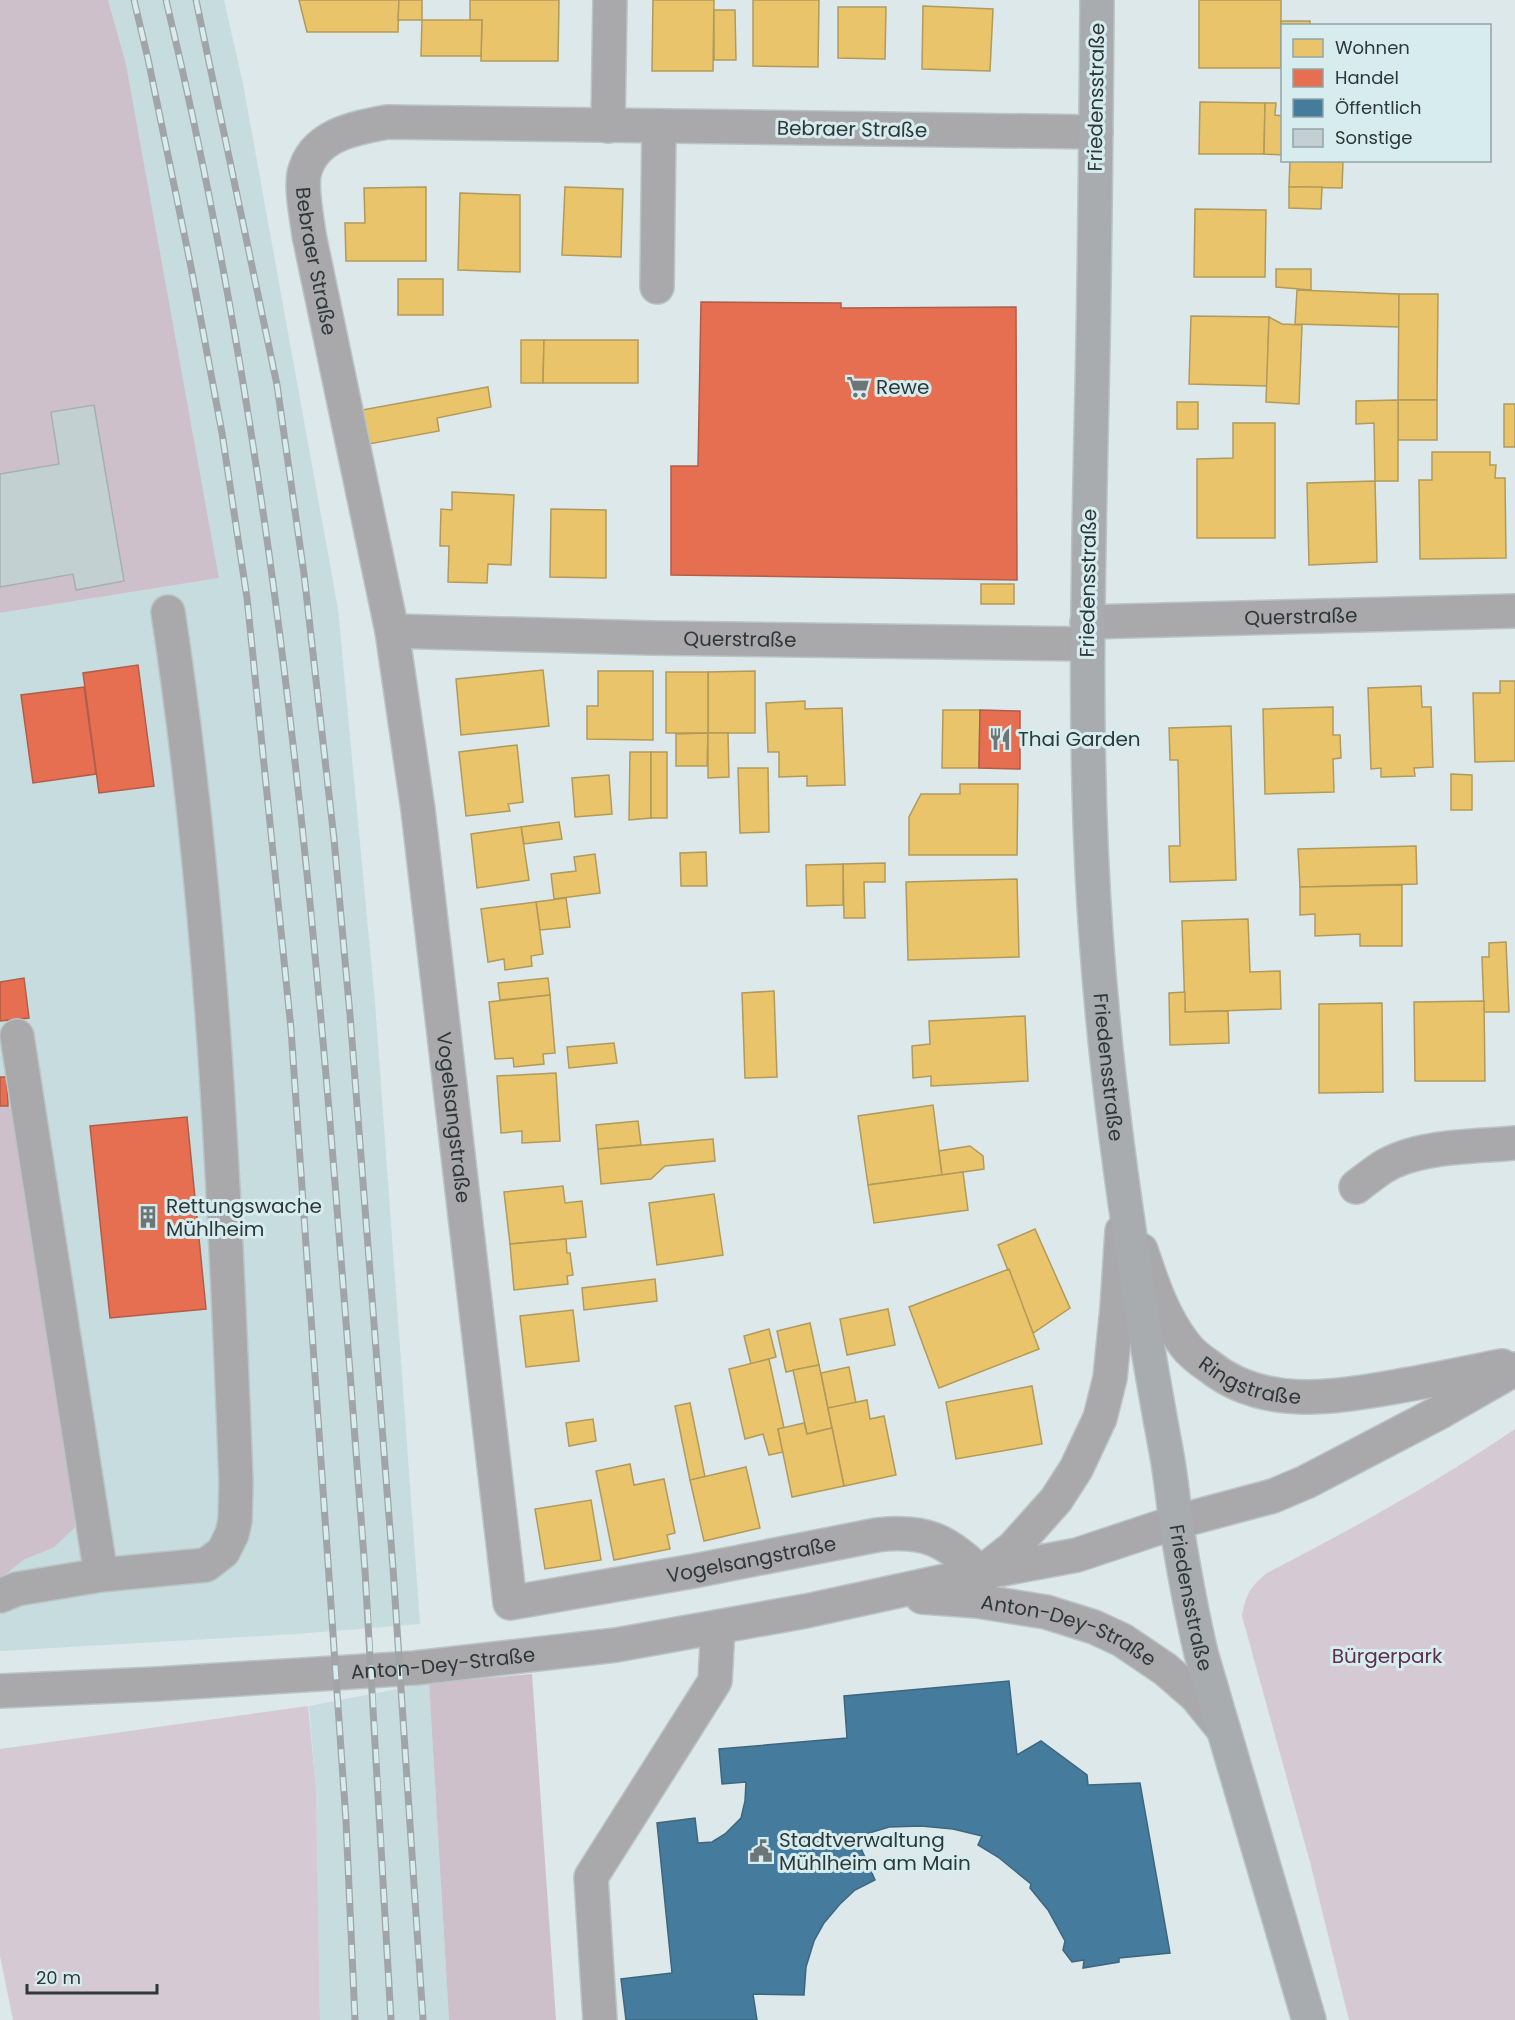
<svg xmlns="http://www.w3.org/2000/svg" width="1515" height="2020" viewBox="0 0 1515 2020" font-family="Poppins,sans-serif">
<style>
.built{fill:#c6dcde}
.green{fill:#d5cad4}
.forest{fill:#cec0cb}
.homes{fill:#e9c46a;stroke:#b19a5b;stroke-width:1.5}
.shops{fill:#e76f51;stroke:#b05e4a;stroke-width:1.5}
.public{fill:#457b9d;stroke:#3e677f;stroke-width:1.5}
.building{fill:#c2d0d2;stroke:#a7b0b1;stroke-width:1.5}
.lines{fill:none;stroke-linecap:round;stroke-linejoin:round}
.minor-casing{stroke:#bac4c5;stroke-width:36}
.major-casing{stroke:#bac4c5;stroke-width:36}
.minor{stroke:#a9a8ab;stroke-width:33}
.major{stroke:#a9acae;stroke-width:33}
.rail-casing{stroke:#a2a5a8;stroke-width:7}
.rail{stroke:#d6ecef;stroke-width:4.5;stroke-dasharray:14;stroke-linecap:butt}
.labels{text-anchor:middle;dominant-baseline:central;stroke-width:6;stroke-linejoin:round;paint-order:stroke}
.street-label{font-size:20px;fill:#2f3839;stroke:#d6ecef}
.poi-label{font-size:20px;fill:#2f3839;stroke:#d6ecef;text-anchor:start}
.park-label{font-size:20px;fill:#5d2f4c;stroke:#d6ecef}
</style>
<rect width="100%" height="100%" fill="#dce8e9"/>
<g class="built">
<polygon points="108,0 224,0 243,84 338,609 375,1003 420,1624 296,1634 0,1651 0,1579 23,1560 53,1548 8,1106 0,1106 0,613 219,578 126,64"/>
<polygon points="429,1683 449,2020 320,2020 316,1788 309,1706"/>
</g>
<g class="green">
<path d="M1515 1429V2020H1349L1310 1862 1242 1616C1246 1594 1250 1587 1267 1573 1352 1529 1436 1483 1515 1429Z"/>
<polygon points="308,1706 316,1788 320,2020 13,2020 0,1956 0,1749"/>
</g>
<g class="forest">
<polygon points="0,0 108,0 126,64 219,578 0,613"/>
<polygon points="0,1106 8,1106 27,1133 88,1515 53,1548 23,1560 0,1579"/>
<polygon points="532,1674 556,2020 449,2020 429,1683"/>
</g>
<g class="homes">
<polygon points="299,0 399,0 398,32 307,32"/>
<polygon points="399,0 422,0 422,20 398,20"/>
<polygon points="470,0 559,0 558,61 481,61 482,20 470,20"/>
<polygon points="653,0 714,0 713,71 652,71"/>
<polygon points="753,0 819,0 818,67 753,66"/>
<rect x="1199" y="0" width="82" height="68"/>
<polygon points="923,6 993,9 990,71 922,69"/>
<polygon points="838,7 886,7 885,59 838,58"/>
<polygon points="714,10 735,10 736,60 714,60"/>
<polygon points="422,20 482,20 481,56 421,56"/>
<polygon points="1281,21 1310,21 1310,26 1282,26 1282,62 1281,62"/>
<polygon points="1200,102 1265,103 1264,154 1199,154"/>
<polygon points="1265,103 1276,103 1275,115 1282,116 1282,155 1264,154"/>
<polygon points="1290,161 1343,162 1342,188 1289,187"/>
<polygon points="426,187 426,261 346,261 345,223 365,223 364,188"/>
<polygon points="565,187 623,189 621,257 562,255"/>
<polygon points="1289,187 1322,187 1321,209 1289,208"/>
<polygon points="460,193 520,195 520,272 458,270"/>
<polygon points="1195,209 1266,210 1265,277 1194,277"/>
<polygon points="1276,269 1311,269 1311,290 1276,287"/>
<rect x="398" y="279" width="45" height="36"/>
<polygon points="1297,290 1399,294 1399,327 1295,324"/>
<polygon points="1399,294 1438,294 1437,400 1398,400"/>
<polygon points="1191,316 1269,317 1267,386 1189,384"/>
<polygon points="1269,317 1282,324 1302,325 1299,404 1266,402"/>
<polygon points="521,340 544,340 543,383 521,383"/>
<polygon points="544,340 638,340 638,383 543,383"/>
<polygon points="488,387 491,407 437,418 439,431 369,444 362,410"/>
<rect x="1398" y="400" width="39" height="40"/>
<polygon points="1398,400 1398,481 1375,481 1374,423 1356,424 1356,401"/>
<rect x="1177" y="402" width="21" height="27"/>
<rect x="1504" y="404" width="11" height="43"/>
<polygon points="1233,423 1275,423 1275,538 1197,538 1197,459 1233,458"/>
<polygon points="1432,452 1490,452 1490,465 1496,465 1495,478 1505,478 1506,558 1420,559 1419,480 1432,480"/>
<polygon points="1375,481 1377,562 1309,565 1307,483"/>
<polygon points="452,492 514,495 511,565 488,564 487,583 448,582 449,546 440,546 441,509 452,510"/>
<polygon points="551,509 606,510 606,578 550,577"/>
<rect x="981" y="584" width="33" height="20"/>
<polygon points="543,670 549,726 461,735 456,679"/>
<polygon points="598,671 653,671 653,740 587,739 587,706 598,706"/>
<polygon points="755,671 755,733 708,733 708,672"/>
<rect x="666" y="672" width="42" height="61"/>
<polygon points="1500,681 1515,681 1515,761 1475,762 1473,693 1500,693"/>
<polygon points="1421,686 1422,707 1431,707 1433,767 1414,768 1415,776 1381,777 1381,768 1371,769 1368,688"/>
<polygon points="805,701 805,709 842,708 845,785 807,786 807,776 779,777 779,752 768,752 766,703"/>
<polygon points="1333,707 1333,735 1340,735 1341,758 1333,759 1334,792 1265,794 1263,709"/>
<polygon points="943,710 980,710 979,768 942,768"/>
<polygon points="1231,726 1236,880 1170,882 1169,846 1180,846 1178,760 1170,760 1169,728"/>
<polygon points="708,733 707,766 676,766 676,734"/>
<polygon points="708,733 728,733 729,777 708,778"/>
<polygon points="517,745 523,802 508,804 510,811 466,816 459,752"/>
<polygon points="630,752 651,752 651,818 629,820"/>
<rect x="651" y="752" width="16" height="66"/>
<polygon points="738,768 768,768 769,832 740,833"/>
<polygon points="1451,774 1472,775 1472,810 1451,810"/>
<polygon points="609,775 612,814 575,817 572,778"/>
<polygon points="960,784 1018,784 1017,855 909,855 909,817 921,794 960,794"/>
<polygon points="559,822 562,839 524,844 521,827"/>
<polygon points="521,827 529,880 477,888 471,834"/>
<polygon points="1416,846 1417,884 1300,887 1298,849"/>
<polygon points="706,852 707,886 681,886 680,853"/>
<polygon points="595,854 600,893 554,899 551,874 576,871 574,857"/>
<polygon points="885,863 885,882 864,882 865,918 844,918 843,864"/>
<polygon points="843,864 843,905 807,906 806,865"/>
<polygon points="1017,879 1019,957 908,960 906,882"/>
<polygon points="1402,885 1402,946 1360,946 1360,934 1315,936 1315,914 1300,915 1300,887"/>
<polygon points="566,898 570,927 540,930 536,902"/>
<polygon points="536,902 543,954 531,956 532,966 505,970 504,959 488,962 481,909"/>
<polygon points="1248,919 1250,972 1280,971 1281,1009 1185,1012 1182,921"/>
<polygon points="1506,942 1509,1012 1484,1012 1482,957 1489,957 1489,943"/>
<polygon points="548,978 550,995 500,1000 498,983"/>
<polygon points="774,991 777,1077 745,1078 742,993"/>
<polygon points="1185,992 1185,1012 1228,1011 1229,1043 1170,1045 1169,993"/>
<polygon points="550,995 555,1053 543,1054 544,1064 514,1067 513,1058 495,1059 489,1002"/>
<polygon points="1484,1001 1485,1081 1415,1081 1414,1002"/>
<polygon points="1382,1003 1383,1092 1319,1093 1319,1004"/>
<polygon points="1025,1016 1028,1081 931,1086 931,1076 913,1078 912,1046 930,1044 929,1021"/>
<polygon points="614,1043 617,1063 569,1068 567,1047"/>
<polygon points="556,1073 560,1141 522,1143 522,1131 501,1133 497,1076"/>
<polygon points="933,1105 942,1175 868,1185 858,1116"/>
<polygon points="638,1121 641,1145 598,1149 596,1125"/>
<polygon points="713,1139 715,1161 665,1166 651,1179 601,1184 598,1149"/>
<polygon points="970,1146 983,1156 984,1169 942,1175 939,1151"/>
<polygon points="963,1172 968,1210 874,1223 868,1185"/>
<polygon points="563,1186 565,1203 582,1201 586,1237 510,1244 504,1192"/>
<polygon points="714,1194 723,1255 657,1265 649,1203"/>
<polygon points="1035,1229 1070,1308 1033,1333 998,1245"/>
<polygon points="566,1239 567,1253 570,1253 573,1275 567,1276 568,1284 514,1290 510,1244"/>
<polygon points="1009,1269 1039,1349 939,1388 909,1307"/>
<polygon points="655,1279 657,1301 584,1310 582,1288"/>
<polygon points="888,1309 895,1345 847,1355 840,1319"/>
<polygon points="573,1310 579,1361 526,1367 520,1316"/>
<polygon points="810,1323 819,1365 786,1372 777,1331"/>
<polygon points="769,1329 776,1357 751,1364 744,1336"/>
<polygon points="769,1359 784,1428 778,1429 783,1452 769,1455 763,1434 745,1439 729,1369"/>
<polygon points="819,1365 832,1428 807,1434 793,1370"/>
<polygon points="849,1367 856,1403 828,1408 821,1373"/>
<polygon points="1032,1386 1042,1444 956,1459 946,1402"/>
<polygon points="867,1400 870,1419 884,1416 896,1475 844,1486 828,1408"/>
<polygon points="690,1403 705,1477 690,1480 675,1406"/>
<polygon points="593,1419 596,1441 569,1446 566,1423"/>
<polygon points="804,1423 807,1434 832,1428 844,1486 792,1497 778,1429"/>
<polygon points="630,1464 634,1485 664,1479 675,1533 667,1535 670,1549 614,1560 596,1471"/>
<polygon points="746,1467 760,1528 704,1541 690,1480"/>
<polygon points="591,1500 601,1560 545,1569 535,1509"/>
</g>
<g class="shops">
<polygon points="701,302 841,303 841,308 1016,307 1017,580 671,575 671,466 698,466"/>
<polygon points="138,665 154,786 99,793 83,673"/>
<polygon points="84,687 96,774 33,783 21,695"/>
<polygon points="980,710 1020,711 1020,769 979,768"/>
<polygon points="24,978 29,1018 0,1021 0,982"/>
<polygon points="0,1077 7,1077 8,1106 0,1106"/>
<polygon points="187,1117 206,1309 110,1318 90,1126"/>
</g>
<polygon class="public" points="1009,1681 1017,1755 1041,1741 1087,1775 1088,1785 1140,1783 1170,1953 1119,1958 1119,1962 1083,1968 1084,1960 1072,1962 1063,1950 1065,1941 1048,1910 1030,1888 1031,1884 998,1857 978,1845 982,1836 953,1829 921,1826 889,1827 856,1837 875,1880 855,1890 840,1904 824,1923 814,1941 806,1967 804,1995 753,1994 757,2020 626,2020 621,1979 672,1973 657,1823 695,1818 698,1843 712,1842 725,1834 741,1818 745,1801 746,1782 722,1784 719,1749 847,1738 844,1696"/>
<polygon class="building" points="94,405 124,581 76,590 73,574 0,587 0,474 59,464 51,412"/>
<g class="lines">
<g class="minor-casing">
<g id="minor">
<polyline points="608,126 610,0"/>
<path id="s1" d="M1096 132 387 122C354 128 313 135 304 174 301 191 307 218 309 235L392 631 418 810 510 1603 694 1571 877 1535C927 1529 946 1541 981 1573L1013 1548 1056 1500 1076 1469 1100 1418 1110 1378 1117 1308 1122 1231"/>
<polyline points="657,287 659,126"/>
<path id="s2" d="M1087 622 1515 611"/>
<path id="s3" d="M392 631 652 638 1087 644"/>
<polyline points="17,1036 101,1575"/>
<path d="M1356 1187C1365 1180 1374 1173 1383 1167 1418 1145 1475 1147 1515 1143"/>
<path id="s4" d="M1141 1250C1152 1283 1163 1317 1185 1345 1191 1353 1200 1360 1209 1366 1262 1409 1331 1398 1394 1387 1430 1381 1466 1373 1502 1366"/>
<path d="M0 1596 17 1589 101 1575 206 1565 223 1552 232 1534 235 1521 236 1482C225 1191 212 900 168 612"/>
<path id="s5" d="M922 1597 977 1601 1046 1612 1094 1627 1122 1640 1165 1669 1196 1696 1223 1729"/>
<path id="s6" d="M0 1691 157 1684 415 1668 616 1645 806 1611 981 1573 1077 1555 1176 1522 1273 1496 1306 1482 1442 1411 1515 1369"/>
<polyline points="600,2020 591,1877 715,1681 718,1627"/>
</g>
</g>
<g class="major-casing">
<g id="major">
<path id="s7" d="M1097 0C1096 131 1095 262 1092 392 1088 573 1083 754 1096 935 1108 1110 1135 1284 1167 1456 1171 1478 1173 1500 1176 1522 1183 1566 1191 1610 1201 1653L1309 2020"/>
</g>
</g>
<use href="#minor" class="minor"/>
<use href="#major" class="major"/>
<g class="rail-casing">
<g id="rail">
<polyline points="134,0 148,59 191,267 222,433 247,598 291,1029 346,1821 355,2020"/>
<path d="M166 0C260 389 303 786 335 1183 345 1312 356 1442 365 1571 375 1720 382 1870 391 2020"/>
<polyline points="196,0 277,385 304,574 334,839 350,1015 393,1568 423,2020"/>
</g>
</g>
<use href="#rail" class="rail"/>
</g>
<defs>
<g id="supermarket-bare" transform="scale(1.8)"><path d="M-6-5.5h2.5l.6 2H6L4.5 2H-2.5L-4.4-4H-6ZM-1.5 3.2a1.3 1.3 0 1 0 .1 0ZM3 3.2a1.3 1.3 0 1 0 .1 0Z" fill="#6c7677" stroke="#d6ecef" stroke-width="2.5" paint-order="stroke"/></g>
<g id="restaurant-bare" transform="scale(1.8)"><path d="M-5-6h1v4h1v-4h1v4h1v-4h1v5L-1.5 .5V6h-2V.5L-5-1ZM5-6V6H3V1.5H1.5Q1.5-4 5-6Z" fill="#6c7677" stroke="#d6ecef" stroke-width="2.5" paint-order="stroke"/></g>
<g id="building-bare" transform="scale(1.8)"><path d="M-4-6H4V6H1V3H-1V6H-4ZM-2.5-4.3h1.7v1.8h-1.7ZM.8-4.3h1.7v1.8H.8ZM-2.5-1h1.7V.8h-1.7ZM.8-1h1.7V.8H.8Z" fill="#6c7677" stroke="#d6ecef" stroke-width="2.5" paint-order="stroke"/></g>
<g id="civic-bare" transform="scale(1.8)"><path d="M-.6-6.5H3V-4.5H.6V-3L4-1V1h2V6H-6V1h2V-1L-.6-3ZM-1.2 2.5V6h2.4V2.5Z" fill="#6c7677" stroke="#d6ecef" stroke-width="2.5" paint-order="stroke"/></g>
</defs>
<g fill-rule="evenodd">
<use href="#supermarket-bare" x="858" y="387"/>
<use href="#restaurant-bare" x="1000" y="739"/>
<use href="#building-bare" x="148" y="1217"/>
<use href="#civic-bare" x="761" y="1851"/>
</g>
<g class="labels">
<g class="street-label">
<text transform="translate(1096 97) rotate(-89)">Friedensstraße</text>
<text transform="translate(852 129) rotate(1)">Bebraer Straße</text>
<text stroke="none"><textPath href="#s1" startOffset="902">Bebraer Straße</textPath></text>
<text transform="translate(1088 583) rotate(-89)">Friedensstraße</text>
<text stroke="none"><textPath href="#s2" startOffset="214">Querstraße</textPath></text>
<text stroke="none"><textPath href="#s3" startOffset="348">Querstraße</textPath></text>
<text stroke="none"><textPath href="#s7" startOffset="1068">Friedensstraße</textPath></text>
<text stroke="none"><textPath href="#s1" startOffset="1770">Vogelsangstraße</textPath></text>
<text stroke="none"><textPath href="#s4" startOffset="182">Ringstraße</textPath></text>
<text stroke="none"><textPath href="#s1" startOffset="2504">Vogelsangstraße</textPath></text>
<text stroke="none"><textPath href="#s7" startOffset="1605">Friedensstraße</textPath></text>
<text stroke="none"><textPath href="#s5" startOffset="152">Anton-Dey-Straße</textPath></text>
<text stroke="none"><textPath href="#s6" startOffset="444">Anton-Dey-Straße</textPath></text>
</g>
<g class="poi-label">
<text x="876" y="387">Rewe</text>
<text x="1018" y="739">Thai Garden</text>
<text x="166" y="1206">Rettungswache<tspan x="166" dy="23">Mühlheim</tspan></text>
<text x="779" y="1840">Stadtverwaltung<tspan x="779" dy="23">Mühlheim am Main</tspan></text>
</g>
<g class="park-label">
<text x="1387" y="1656">Bürgerpark</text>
</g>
</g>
<rect x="1281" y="24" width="210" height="138" fill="#d6ecef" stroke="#93a4a6" stroke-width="1.5"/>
<rect x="1293" y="39" width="30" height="18" fill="#e9c46a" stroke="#93a4a6" stroke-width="1.5"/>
<text x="1335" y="54" font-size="18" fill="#2f3839">Wohnen</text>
<rect x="1293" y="69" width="30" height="18" fill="#e76f51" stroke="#93a4a6" stroke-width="1.5"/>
<text x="1335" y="84" font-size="18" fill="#2f3839">Handel</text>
<rect x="1293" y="99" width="30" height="18" fill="#457b9d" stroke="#93a4a6" stroke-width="1.5"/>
<text x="1335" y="114" font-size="18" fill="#2f3839">Öffentlich</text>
<rect x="1293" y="129" width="30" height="18" fill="#c2d0d2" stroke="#93a4a6" stroke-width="1.5"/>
<text x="1335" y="144" font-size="18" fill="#2f3839">Sonstige</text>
<path d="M27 1984v9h130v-9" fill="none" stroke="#2f3839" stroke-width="3"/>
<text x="36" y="1984" font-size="18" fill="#2f3839" stroke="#d6ecef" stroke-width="4.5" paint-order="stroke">20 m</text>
</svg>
